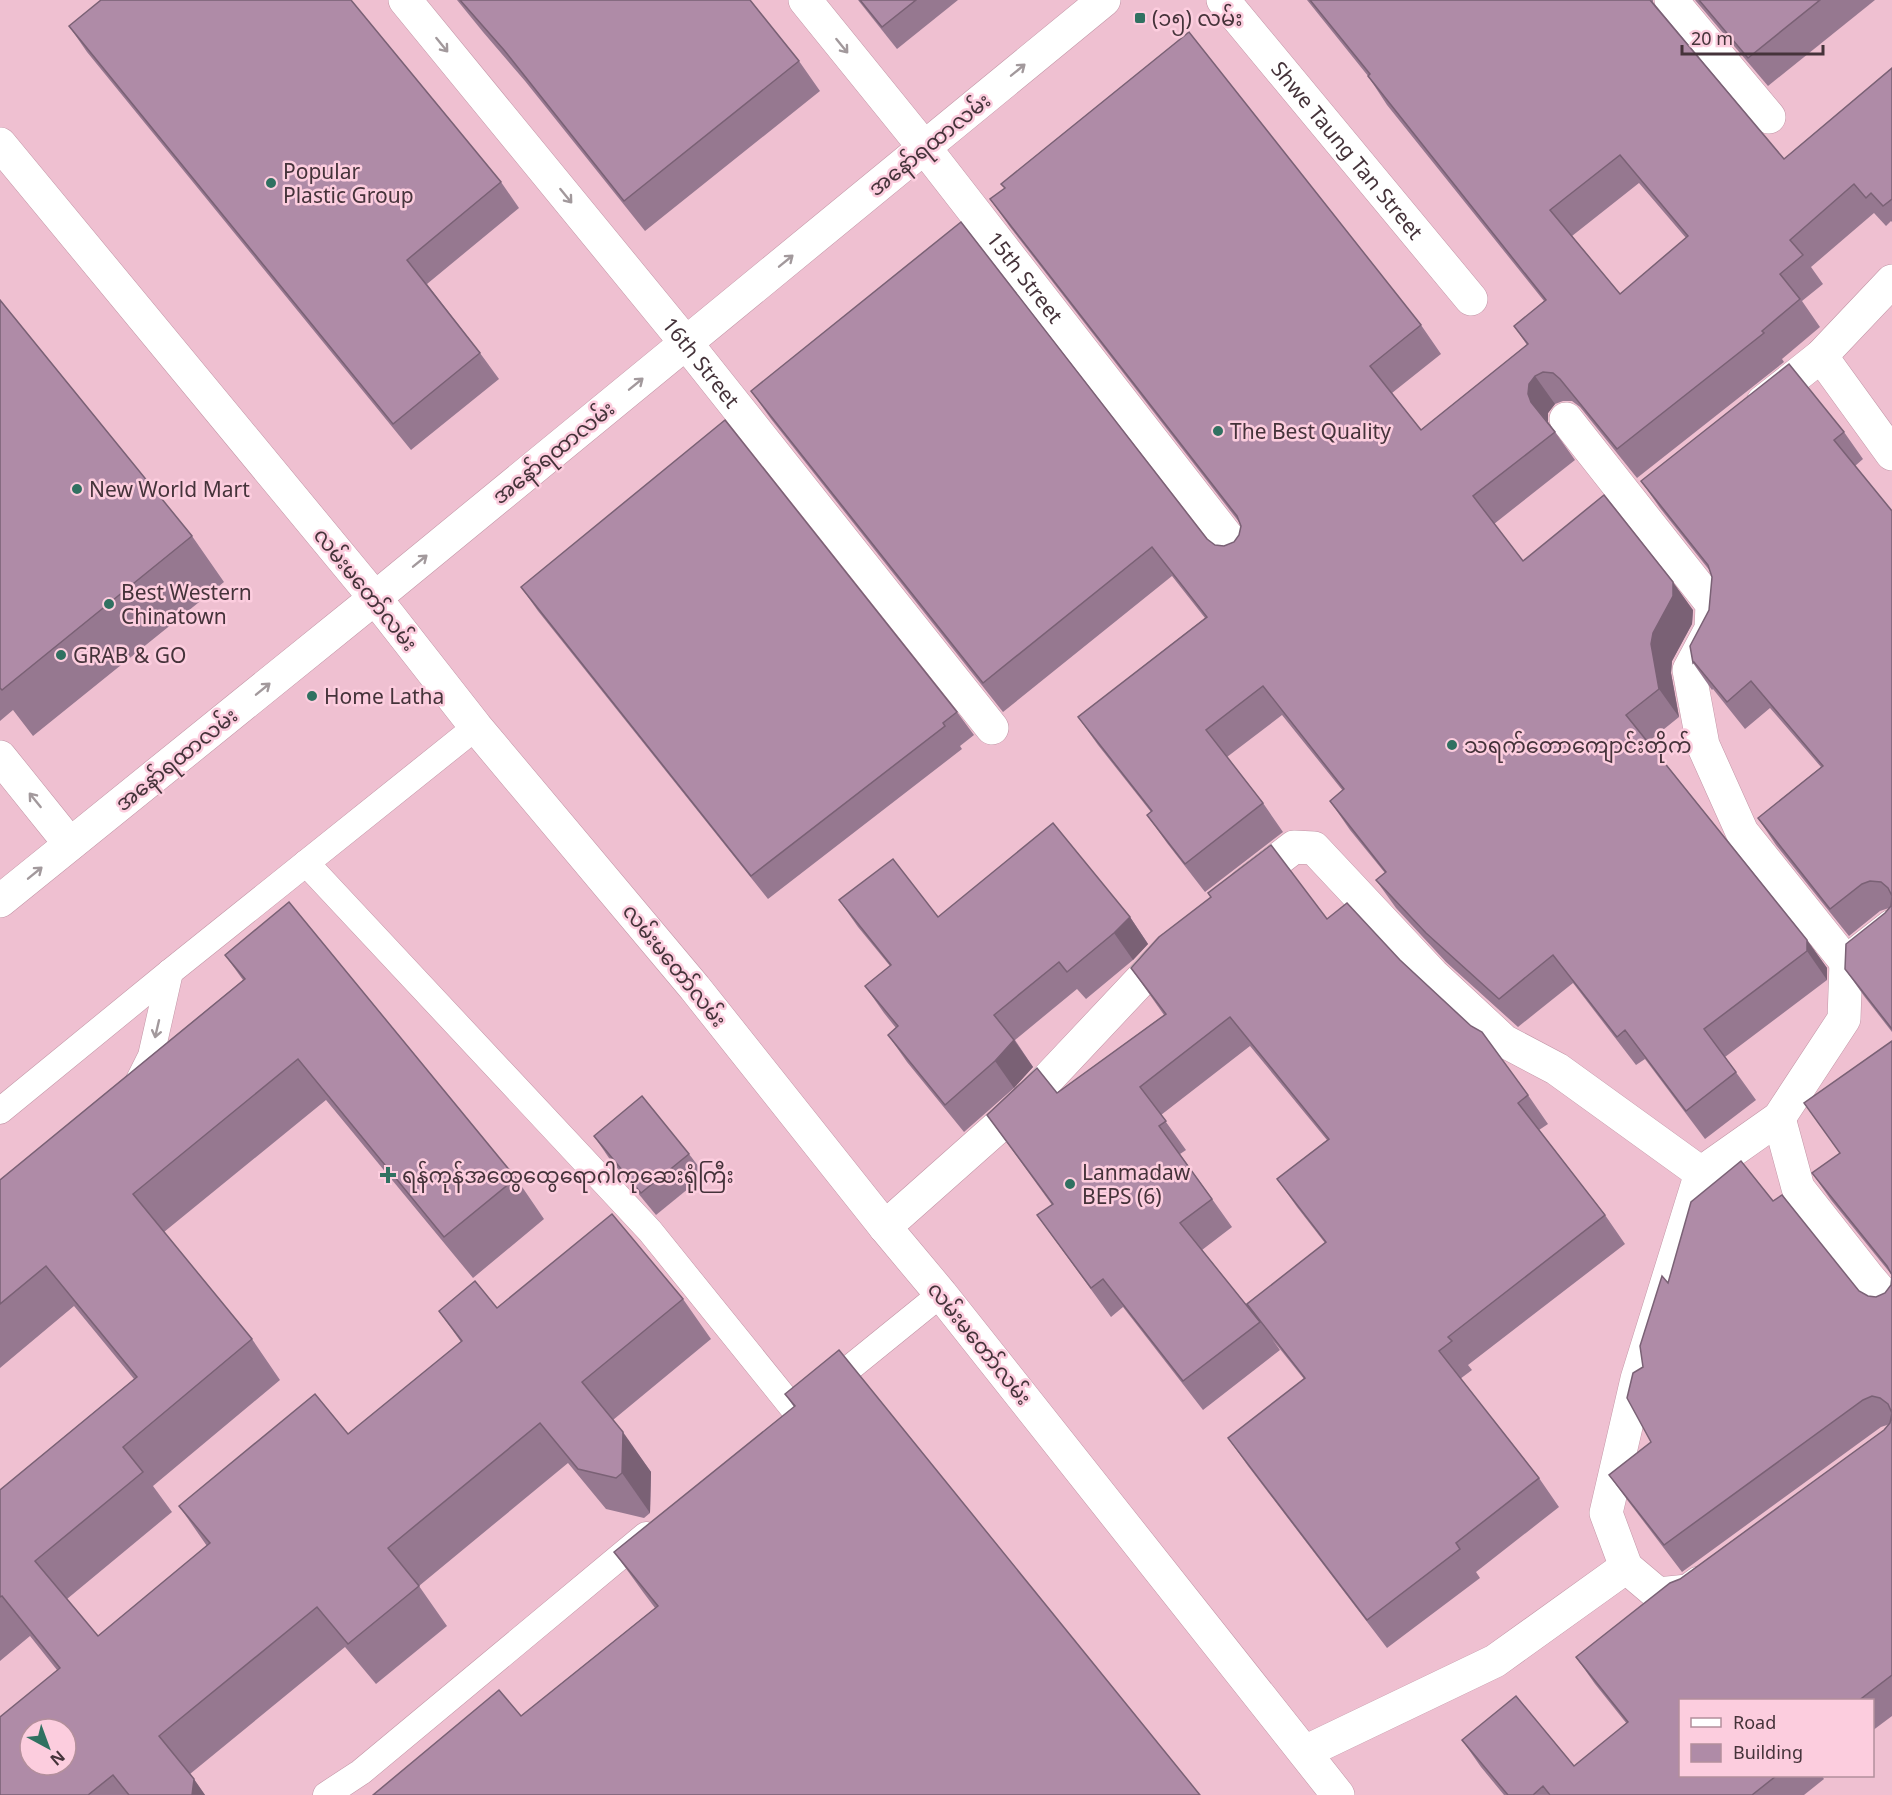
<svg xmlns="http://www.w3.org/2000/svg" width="1892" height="1795" viewBox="0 0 1892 1795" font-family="'Noto Sans','Noto Sans Myanmar',sans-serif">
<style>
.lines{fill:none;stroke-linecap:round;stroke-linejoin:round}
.service-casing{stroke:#c295a6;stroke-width:27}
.minor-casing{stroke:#c295a6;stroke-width:34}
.secondary-casing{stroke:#c295a6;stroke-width:34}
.service{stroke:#fff;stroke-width:26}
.minor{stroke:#fff;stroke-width:33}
.secondary{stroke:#fff;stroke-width:33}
.wall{fill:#967890;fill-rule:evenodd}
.shaded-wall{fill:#7a6175}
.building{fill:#af8ba7;stroke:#7a6175;stroke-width:1.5;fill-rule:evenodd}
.oneway{stroke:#a2999c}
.poi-dot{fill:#307161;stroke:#fccdde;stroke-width:2}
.labels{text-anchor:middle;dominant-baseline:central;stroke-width:5;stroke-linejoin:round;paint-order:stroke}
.poi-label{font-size:21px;fill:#45333a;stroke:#fccdde;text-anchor:start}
.street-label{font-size:21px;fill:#45333a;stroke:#fccdde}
</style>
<rect width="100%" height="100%" fill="#efc0d1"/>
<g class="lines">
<g class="service-casing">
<g id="service">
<polyline points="306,863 650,1231 796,1412"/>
<polyline points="136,1086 151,1056 170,972"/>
<polyline points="0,1111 170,972 476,727"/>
<polyline points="825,1388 941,1294"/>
<polyline points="326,1795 361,1772 646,1535"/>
</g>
</g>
<g class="minor-casing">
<g id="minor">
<path id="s1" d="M405 0 686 343 992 728"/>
<path id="s2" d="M805 0 924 147 1242 556"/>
<path id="s3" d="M1223 0 1471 299"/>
<polyline points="1671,0 1769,117"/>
<polyline points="1821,356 1892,454"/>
<polyline points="1763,402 1821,356 1892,281"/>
<polyline points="1566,419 1712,604 1711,629 1689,670 1703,745 1742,832 1846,962"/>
<polyline points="0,757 70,844"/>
<polyline points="1246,884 1294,847 1314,848 1433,975 1504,1041 1557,1069 1701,1173"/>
<polyline points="1779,1118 1798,1188 1868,1277 1892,1305"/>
<polyline points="885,1227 1027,1101 1170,949"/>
<polyline points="1626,1567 1658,1594 1688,1591 1699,1583"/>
<polyline points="1305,1752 1495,1661 1626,1567 1606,1513 1637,1379 1701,1173 1779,1118 1844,1019 1846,962 1892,926"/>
</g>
</g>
<g class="secondary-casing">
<g id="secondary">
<polyline points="0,144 375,598 476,727 695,988 885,1227 941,1294 1338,1795"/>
<polyline points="0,901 375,598 1104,0"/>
</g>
</g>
<use href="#service" class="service"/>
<use href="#minor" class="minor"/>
<use href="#secondary" class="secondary"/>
</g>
<g class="wall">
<polygon points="457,0 750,0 799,61 820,91 645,231 525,81 483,32"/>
<polygon points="858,0 958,0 897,49"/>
<path d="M1307 0H1653V2L1784 159 1892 68V222L1891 221 1886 226 1874 213 1811 267 1823 284 1802 301 1820 327 1782 359 1784 362 1637 478 1580 407 1572 401H1563L1555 404 1548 413V422L1575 460 1494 524 1523 561 1693 610 1692 624 1672 661 1671 673 1679 717 1648 742 1807 940 1827 968V980L1725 1057 1756 1100 1705 1139 1645 1059 1636 1065 1573 983 1518 1027 1446 962 1396 908 1376 880 1385 873 1350 830 1330 801 1343 791 1282 715 1227 757 1263 803 1283 832 1205 892 1167 843 1147 815 1151 812 1098 745 1078 717 1205 618 1172 576 1003 712 771 419 751 391 1207 539 1215 545 1224 546 1234 542 1239 535 1241 526 1239 522 1010 227 990 199 1421 325 1441 354 1392 393 1421 430 1527 345 1514 326 1544 301 1387 105 1368 76ZM1639 183 1686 238 1620 294 1572 236Z"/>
<polygon points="1695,0 1875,0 1768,86"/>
<polygon points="69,26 501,182 519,208 427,284 480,353 499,379 411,450 87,52"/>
<polygon points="0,300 192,536 224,582 33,736 13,710 0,721"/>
<polygon points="1844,432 1863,459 1855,466 1892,511 1892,1032 1864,996 1845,969 1889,908 1880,911 1849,936 1776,845 1758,818 1821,767 1770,708 1745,729 1713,689 1712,690 1693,663 1709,610 1712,577 1710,571 1660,508 1641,481"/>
<polygon points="521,587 957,712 974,735 960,746 962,749 768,899 538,611"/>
<polygon points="839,900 938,917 1130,917 1148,944 1133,960 1086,999 1077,989 1015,1040 1033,1067 1014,1088 964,1132 907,1062 888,1035 896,1028 884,1013 865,986 890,966 858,927"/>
<path d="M1327 919 1528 1095 1548 1124 1539 1130 1605 1215 1625 1244 1468 1365 1472 1370 1460 1379 1539 1478 1559 1507 1476 1572 1480 1578 1387 1648 1248 1466 1228 1438 1304 1379 1272 1339 1280 1350 1203 1410 1123 1307 1111 1317 1037 1215 1052 1205 987 1115 1057 1093 1164 1015 1131 968ZM1250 1046 1327 1140 1277 1179 1297 1207 1325 1243 1247 1304 1256 1317 1202 1250 1232 1227 1180 1154 1186 1150 1161 1115Z"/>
<polygon points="225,955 516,1178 544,1219 473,1278 326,1100 164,1232 252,1339 280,1380 153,1486 172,1512 67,1599 98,1636 207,1546 179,1506 348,1434 461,1342 439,1311 683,1299 711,1339 613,1420 651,1472 650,1513 644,1518 606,1509 568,1463 419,1586 447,1626 376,1684 345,1647 190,1774 205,1795 0,1795 57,1670 30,1636 0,1661 0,1490 134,1379 74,1306 0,1368 0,1180 243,980"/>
<polygon points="1892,1041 1892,1716 1872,1731 1872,1701 1680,1701 1680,1776 1822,1776 1824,1779 1804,1795 1504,1795 1481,1767 1462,1740 1574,1766 1627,1724 1595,1684 1576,1657 1680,1579 1884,1430 1890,1424 1881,1427 1682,1572 1628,1501 1609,1475 1651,1442 1643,1367 1668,1283 1773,1201 1859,1291 1868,1296 1876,1297 1885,1293 1891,1285 1891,1274 1831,1200 1812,1173 1840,1154"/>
<polygon points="594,1136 689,1154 705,1175 656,1215 609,1158"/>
<polygon points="785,1394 1200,1795 521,1716 655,1608 643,1592 614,1552 794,1407"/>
</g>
<g class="shaded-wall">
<polygon points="1535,376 1555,404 1548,413 1548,422 1531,402 1528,394 1529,384"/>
<polygon points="1673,582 1693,610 1692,624 1672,661 1671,673 1679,717 1659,689 1651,644 1653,633"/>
<polygon points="1130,917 1148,944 1133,960 1114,933"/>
<polygon points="1807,940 1827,968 1827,980 1807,951"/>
<polygon points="1014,1040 1033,1067 1014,1088 995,1061"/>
<polygon points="623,1432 651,1472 650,1513 622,1473"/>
<polygon points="194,1779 205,1795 192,1795"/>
</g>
<g class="building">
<polygon points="101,0 351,0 501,182 407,260 480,353 393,424 69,26"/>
<polygon points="460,0 750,0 799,61 624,201 504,50"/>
<polygon points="860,0 916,0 882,27"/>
<path d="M1310 0H1650L1784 159 1892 68V199L1883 206 1871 193 1866 198 1854 184 1790 240 1803 255 1780 274 1800 299 1762 331 1764 333 1617 449 1560 379 1553 373 1543 372 1535 376 1529 384 1528 394 1531 402 1555 432 1473 496 1523 561 1604 495 1673 582V596L1653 633 1651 644 1659 689 1626 715 1807 940V951L1704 1029 1736 1072 1686 1111 1625 1030 1617 1037 1553 955 1499 999 1426 933 1376 880 1386 872 1330 801 1344 789 1263 686 1206 730 1263 803 1185 864 1147 815 1152 811 1078 717 1207 617 1152 547 983 683 751 391 961 222 1207 539 1215 545 1224 546 1234 542 1239 535 1241 526 1237 516 990 199 1005 188 1001 184 1189 32 1421 325 1370 366 1421 430 1528 344 1514 326 1546 300 1368 76 1370 74ZM1620 155 1688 236 1620 294 1550 210Z"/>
<polygon points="1699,0 1820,0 1748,58"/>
<polygon points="0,300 192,536 2,690 0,688"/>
<polygon points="1789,364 1844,432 1834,440 1892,511 1892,1029 1845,969 1846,944 1885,913 1891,906 1892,896 1888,888 1881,882 1870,881 1862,884 1830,909 1758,818 1823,766 1751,681 1727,702 1694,662 1693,663 1690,646 1709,610 1712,577 1708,565 1641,481"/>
<polygon points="725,420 957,712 943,723 945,726 751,876 521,587"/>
<polygon points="1053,823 1130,917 1114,933 1067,972 1059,962 994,1015 1014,1040 995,1061 945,1105 888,1035 898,1026 865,986 891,965 839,900 893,859 938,917"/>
<polygon points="1271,845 1327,919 1347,903 1400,960 1471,1026 1482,1032 1528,1095 1518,1103 1605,1215 1448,1337 1452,1341 1439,1351 1539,1478 1456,1543 1460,1549 1367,1620 1228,1438 1305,1378 1247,1304 1326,1242 1277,1179 1329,1139 1230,1017 1140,1087 1166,1121 1159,1126 1212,1199 1180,1223 1260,1322 1183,1381 1103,1279 1091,1288 1037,1215 1053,1204 987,1115 1037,1068 1057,1093 1166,1014 1131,968 1159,937 1211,897 1208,893"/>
<path d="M289 902 516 1178 444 1237 298 1059 133 1194 252 1339 123 1447 143 1472 35 1561 98 1636 210 1543 179 1506 315 1394 348 1434 462 1341 439 1311 475 1281 497 1308 612 1214 683 1299 582 1382 623 1432 622 1473 616 1478 578 1469 540 1423 388 1548 419 1586 348 1644 317 1607 159 1736 194 1779 192 1795H129L113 1775 88 1795H0V1717L60 1668 2 1596 0 1597V1490L137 1377 46 1266 0 1304V1180L245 979 225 955ZM30 1729H66V1765H30Z"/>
<polygon points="1892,1041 1892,1675 1858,1701 1680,1701 1680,1776 1776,1776 1752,1795 1550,1795 1543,1786 1533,1795 1508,1795 1462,1740 1516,1696 1574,1766 1628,1722 1576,1657 1670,1583 1680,1579 1884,1430 1890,1423 1892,1413 1888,1404 1880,1398 1872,1396 1863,1400 1664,1545 1609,1475 1651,1442 1627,1398 1633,1373 1643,1367 1640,1346 1662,1276 1668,1283 1691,1202 1741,1161 1773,1201 1782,1195 1859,1291 1868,1296 1876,1297 1885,1293 1891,1285 1892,1275 1887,1266 1812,1173 1840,1153 1804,1103"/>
<polygon points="642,1096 689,1154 641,1193 594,1136"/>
<polygon points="839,1350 1200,1795 373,1795 499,1690 521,1716 658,1606 614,1552 795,1406 785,1394"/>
</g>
<defs><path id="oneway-shaft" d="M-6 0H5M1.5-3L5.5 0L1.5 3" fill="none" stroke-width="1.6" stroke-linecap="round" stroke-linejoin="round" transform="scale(1.5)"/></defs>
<g class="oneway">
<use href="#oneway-shaft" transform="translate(442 45) rotate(51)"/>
<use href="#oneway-shaft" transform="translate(842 46) rotate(51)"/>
<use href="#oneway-shaft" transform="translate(1018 70) rotate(-39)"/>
<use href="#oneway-shaft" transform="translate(566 196) rotate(51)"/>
<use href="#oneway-shaft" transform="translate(786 261) rotate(-39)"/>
<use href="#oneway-shaft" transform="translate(636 384) rotate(-39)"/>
<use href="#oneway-shaft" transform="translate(420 561) rotate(-39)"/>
<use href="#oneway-shaft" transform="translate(263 689) rotate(-39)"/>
<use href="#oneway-shaft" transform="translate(35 800) rotate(-129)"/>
<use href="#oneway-shaft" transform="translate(35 873) rotate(-39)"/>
<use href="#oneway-shaft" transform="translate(157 1029) rotate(103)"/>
</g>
<g class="poi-dot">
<rect x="1134" y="12" width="12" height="12" rx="3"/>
<circle cx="271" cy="183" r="6"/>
<circle cx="1218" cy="431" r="6"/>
<circle cx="77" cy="489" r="6"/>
<circle cx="109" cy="604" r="6"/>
<circle cx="61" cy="655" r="6"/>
<circle cx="312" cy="696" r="6"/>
<circle cx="1452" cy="745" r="6"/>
<path d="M385 1166h6v6h6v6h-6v6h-6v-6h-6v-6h6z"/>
<circle cx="1070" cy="1184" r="6"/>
</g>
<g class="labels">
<g class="poi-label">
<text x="1152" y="18">(၁၅) လမ်း</text>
<text x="283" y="171">Popular<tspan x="283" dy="24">Plastic Group</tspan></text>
<text x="1230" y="431">The Best Quality</text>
<text x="89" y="489">New World Mart</text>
<text x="121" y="592">Best Western<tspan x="121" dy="24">Chinatown</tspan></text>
<text x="73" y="655">GRAB &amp; GO</text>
<text x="324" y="696">Home Latha</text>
<text x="1464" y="745">သရက်တောကျောင်းတိုက်</text>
<text x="1082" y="1172">Lanmadaw<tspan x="1082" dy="24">BEPS (6)</tspan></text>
<text x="402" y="1175">ရန်ကုန်အထွေထွေရောဂါကုဆေးရုံကြီး</text>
</g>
<g class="street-label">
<text transform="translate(929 144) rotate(-39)">အနော်ရထာလမ်း</text>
<text stroke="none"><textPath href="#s3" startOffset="195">Shwe Taung Tan Street</textPath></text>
<text stroke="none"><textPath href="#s2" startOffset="354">15th Street</textPath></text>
<text stroke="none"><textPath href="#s1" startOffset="468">16th Street</textPath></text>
<text transform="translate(553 452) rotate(-39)">အနော်ရထာလမ်း</text>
<text transform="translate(366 589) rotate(51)">လမ်းမတော်လမ်း</text>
<text transform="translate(176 759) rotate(-39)">အနော်ရထာလမ်း</text>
<text transform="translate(675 965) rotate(51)">လမ်းမတော်လမ်း</text>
<text transform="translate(980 1343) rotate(51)">လမ်းမတော်လမ်း</text>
</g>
</g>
<rect x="1679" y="1699" width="195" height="78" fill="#fccdde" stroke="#b38f9c" stroke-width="1.5"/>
<rect x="1691" y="1718" width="30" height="9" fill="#ffffff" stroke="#b38f9c" stroke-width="1.5"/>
<text x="1733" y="1729" font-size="18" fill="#45333a">Road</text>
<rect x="1691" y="1744" width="30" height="18" fill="#af8ba7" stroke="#b38f9c" stroke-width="1.5"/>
<text x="1733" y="1759" font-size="18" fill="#45333a">Building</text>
<g transform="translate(48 1747) rotate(139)"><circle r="28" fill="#fccdde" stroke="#b38f9c" stroke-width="1.5"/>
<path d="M0-4.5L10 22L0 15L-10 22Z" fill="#307161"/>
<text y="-9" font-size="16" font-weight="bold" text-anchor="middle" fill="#45333a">N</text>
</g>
<path d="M1682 45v9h141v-9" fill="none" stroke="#45333a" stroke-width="3"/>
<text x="1691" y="45" font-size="18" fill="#45333a" stroke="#fccdde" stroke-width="4.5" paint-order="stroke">20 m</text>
</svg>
